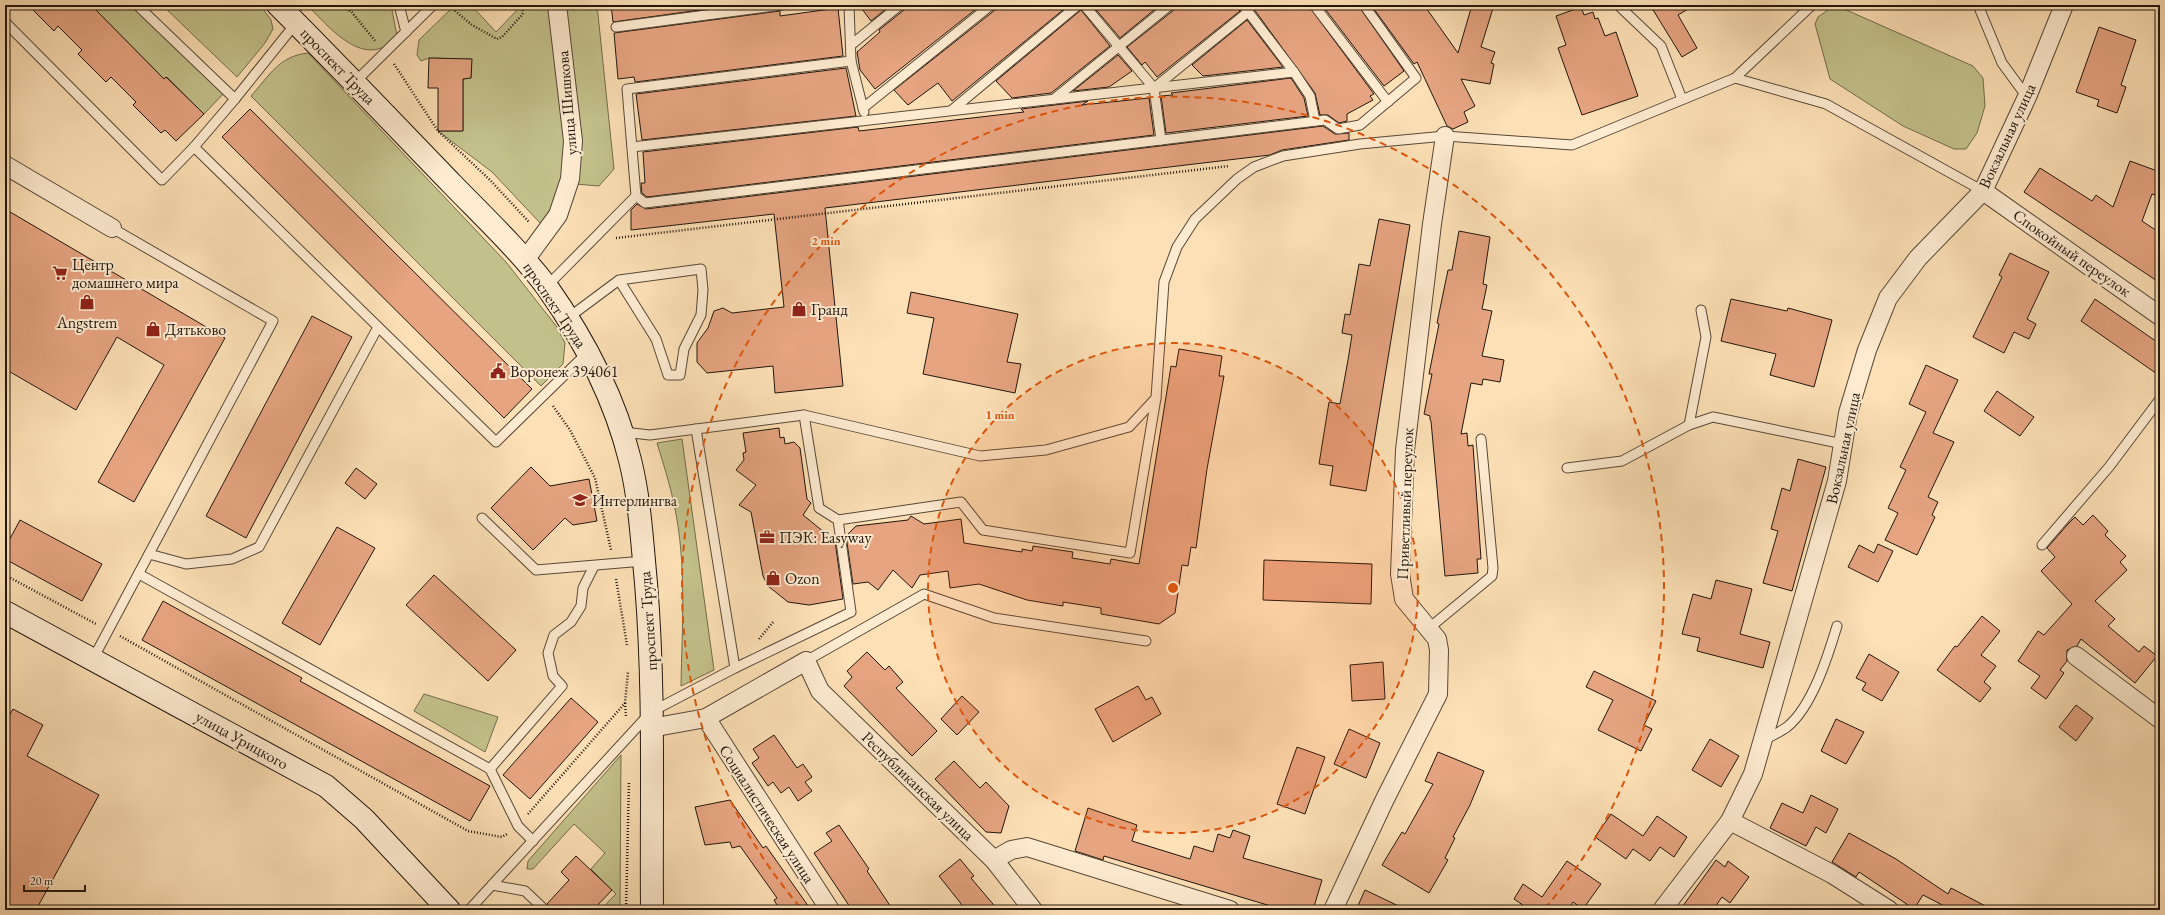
<svg xmlns="http://www.w3.org/2000/svg" width="2165" height="915" viewBox="0 0 2165 915" font-family="'EB Garamond',serif">
<style>
.green{fill:#c3c18b;stroke:#726c4c}
.building{fill:#e6a481;stroke:#20160e}
.lines{fill:none;stroke-linecap:round;stroke-linejoin:round}
.lane-casing{stroke:#574838;stroke-width:11}
.street-casing{stroke:#574838;stroke-width:20}
.secondary-casing{stroke:#20160e;stroke-width:24}
.path{stroke:#20160e;stroke-width:2.5;stroke-dasharray:1 2;stroke-linecap:butt}
.lane{stroke:#feebd0;stroke-width:9}
.street{stroke:#feebd0;stroke-width:18}
.secondary{stroke:#feebd0;stroke-width:22}
.ring{fill:none;stroke:#de560c;stroke-width:2;stroke-dasharray:7 5}
.labels{text-anchor:middle;dominant-baseline:central;stroke-width:4;stroke-linejoin:round;paint-order:stroke}
.street-label{font-size:16px;fill:#20160e;stroke:#feebd0}
.poi-label{font-size:16px;fill:#20160e;stroke:#feebd0;text-anchor:start}
.centre{fill:#de560c;stroke:#feebd0;stroke-width:2}
.ring-label{font-size:12px;text-anchor:middle;font-weight:bold;fill:#de560c;stroke:#feebd0;stroke-width:4;stroke-linejoin:round;paint-order:stroke}
</style>
<rect width="100%" height="100%" fill="#fde0b6"/>
<filter id="stains"><feTurbulence type="fractalNoise" baseFrequency=".005" numOctaves="4"/><feColorMatrix values="0 0 0 0 .2 0 0 0 0 .09 0 0 0 0 .02 0 0 0 .5 -.17"/></filter>
<radialGradient id="worn" r=".72"><stop offset=".6" stop-color="#630" stop-opacity="0"/><stop offset="1" stop-color="#630" stop-opacity=".3"/></radialGradient>
<g class="green">
<polygon points="91,5 137,5 226,91 204,114 167,77 164,79"/>
<polygon points="162,5 260,5 271,20 273,29 265,43 237,77"/>
<path d="M307 5H342L349 12 355 5H391L397 36C366 73 329 27 307 5Z"/>
<polygon points="455,5 471,5 496,32 517,10 513,5 557,5 570,179 542,225 492,172 438,131 463,131 463,79 471,78 471,59 429,58 421,61 417,55 419,40"/>
<polygon points="564,5 597,5 614,169 599,186 575,184"/>
<polygon points="1835,5 1973,66 1983,78 1985,106 1977,133 1966,149 1954,149 1903,126 1830,79 1815,24 1818,17"/>
<path d="M308 53 506 262 557 327 565 343 563 364 541 386 251 96C269 76 279 56 308 53Z"/>
<path d="M682 439 714 670 681 686C682 627 687 563 674 504 670 484 663 463 657 443Z"/>
<polygon points="424,694 498,717 485,752 414,711"/>
<polygon points="621,755 620,910 609,910 604,906 616,894 591,869 605,853 574,824 533,869 527,869 528,861"/>
</g>
<g class="building">
<polygon points="28,5 91,5 164,79 166,77 204,114 176,141 165,130 161,133 133,105 136,102 111,77 106,82 78,54 82,50 58,26 54,31"/>
<polygon points="611,5 736,5 613,22"/>
<polygon points="859,5 891,5 871,21"/>
<polygon points="906,5 981,5 875,89 860,70 857,52 880,32 879,30 904,10"/>
<polygon points="997,5 1069,5 952,101 938,83 908,105 894,90 995,10"/>
<polygon points="1092,5 1160,5 1120,38"/>
<polygon points="1176,5 1237,5 1240,11 1157,77 1145,62 1142,65 1127,47 1174,10"/>
<polygon points="1251,5 1308,5 1374,94 1370,96 1373,100 1347,114 1347,121 1339,123 1328,115 1320,115 1315,93"/>
<polygon points="1322,5 1358,5 1404,71 1384,86"/>
<polygon points="1371,5 1424,5 1458,53 1472,5 1494,5 1481,47 1495,52 1491,63 1494,64 1490,84 1461,79 1475,106 1464,112 1468,122 1453,129 1447,126 1417,62 1414,64"/>
<polygon points="1650,5 1695,5 1678,15 1697,48 1682,57"/>
<polygon points="1581,7 1584,15 1593,12 1595,19 1598,18 1605,36 1616,32 1638,96 1582,115 1558,48 1566,45 1556,16"/>
<polygon points="838,8 843,56 635,82 634,77 618,79 614,33 780,11 780,16"/>
<polygon points="1081,10 1110,46 1051,93 1012,98 996,81"/>
<polygon points="1247,20 1283,67 1203,76 1192,65"/>
<polygon points="2099,27 2136,40 2121,85 2126,87 2117,113 2097,106 2099,100 2076,92"/>
<polygon points="1118,55 1132,71 1109,87 1073,91"/>
<polygon points="429,58 472,59 471,78 463,79 463,131 438,131 438,88 428,88"/>
<polygon points="846,68 856,116 642,140 636,94"/>
<polygon points="1291,78 1304,98 1308,116 1166,133 1161,96 1173,95 1171,93"/>
<polygon points="1149,98 1154,135 647,197 642,193 641,183 645,183 643,152 858,127 859,131 1024,112 1021,109 1088,101 1082,105"/>
<polygon points="250,109 532,389 504,418 222,137"/>
<polygon points="1323,126 1335,134 1349,133 1349,140 1282,150 1270,155 825,208 843,386 775,393 773,366 707,373 697,362 697,343 708,328 714,311 723,308 732,313 784,307 774,214 631,230 631,210 637,204 646,209"/>
<polygon points="2130,161 2160,172 2160,187 2157,196 2152,194 2142,221 2160,233 2160,283 2024,192 2040,168 2092,201 2096,195 2113,207"/>
<polygon points="5,209 225,338 134,502 98,482 164,365 117,337 76,410 5,369"/>
<polygon points="1379,219 1410,225 1366,491 1330,485 1333,466 1319,464 1329,402 1340,404 1348,360 1352,335 1342,333 1345,314 1350,315 1359,264 1370,266"/>
<polygon points="1459,231 1490,237 1483,284 1487,285 1482,309 1492,311 1482,356 1504,360 1500,382 1483,379 1482,385 1471,383 1461,434 1467,433 1468,446 1473,445 1481,559 1477,559 1478,573 1445,576 1431,421 1430,420 1430,416 1424,414 1432,374 1429,374 1439,324 1437,323 1448,270 1452,270"/>
<polygon points="2010,253 2049,272 2027,319 2036,324 2029,339 2014,332 2004,353 1973,337 2002,277 1999,275"/>
<polygon points="911,292 1018,314 1007,362 1021,364 1015,393 923,374 934,318 907,313"/>
<polygon points="1731,299 1787,311 1788,308 1832,320 1814,387 1770,375 1776,354 1721,341"/>
<polygon points="2095,299 2160,344 2160,376 2081,321"/>
<polygon points="312,316 352,337 246,538 206,516"/>
<polygon points="1179,349 1222,356 1219,376 1224,376 1207,469 1196,548 1191,547 1188,566 1182,565 1175,613 1159,624 1101,614 1101,608 1063,602 1063,606 1027,600 979,584 950,588 948,571 920,575 912,588 893,570 878,590 868,582 853,584 846,536 856,526 908,520 911,516 924,524 961,519 964,543 1022,552 1022,549 1032,551 1033,546 1073,552 1072,558 1110,564 1111,559 1139,564 1171,366 1176,367"/>
<polygon points="1926,365 1958,380 1933,433 1954,442 1928,497 1938,502 1932,515 1935,517 1917,555 1885,540 1898,513 1888,508 1906,470 1900,467 1926,412 1909,404"/>
<polygon points="1997,391 2034,417 2020,436 1984,411"/>
<polygon points="779,428 780,438 784,437 785,444 794,442 800,448 807,499 811,503 803,515 835,541 843,599 809,605 788,602 768,586 763,576 751,512 739,505 756,485 736,470 744,460 743,453 746,452 743,433"/>
<polygon points="1798,459 1826,467 1792,591 1763,583 1778,531 1771,529 1782,488 1790,491"/>
<polygon points="531,467 550,486 589,479 597,521 573,525 565,518 533,550 491,508"/>
<polygon points="356,468 377,484 365,499 345,483"/>
<polygon points="2093,515 2108,531 2105,535 2126,556 2120,562 2127,570 2095,601 2115,619 2108,626 2139,652 2144,646 2157,656 2135,683 2081,639 2077,646 2067,650 2067,661 2060,670 2064,673 2046,699 2031,688 2040,676 2018,661 2038,631 2044,635 2072,604 2041,571 2055,557 2047,548 2068,524 2075,517 2083,525"/>
<polygon points="20,520 102,564 82,601 5,559 5,548"/>
<polygon points="337,527 375,548 320,645 282,623"/>
<polygon points="1878,544 1893,551 1878,582 1848,567 1859,545 1874,553"/>
<polygon points="1264,560 1372,564 1371,604 1263,600"/>
<polygon points="434,575 516,650 488,681 406,605"/>
<polygon points="1716,580 1752,589 1740,634 1770,642 1763,668 1697,651 1700,638 1682,634 1693,594 1711,599"/>
<polygon points="163,601 302,678 300,681 490,786 470,821 142,640"/>
<polygon points="1982,616 2000,631 1981,655 1996,666 1984,682 1991,688 1980,702 1937,670 1955,646 1957,647"/>
<polygon points="867,652 885,670 889,666 903,682 896,688 937,731 912,756 844,686 852,677 847,671"/>
<polygon points="1869,654 1899,672 1882,701 1862,690 1866,683 1856,678"/>
<polygon points="1383,662 1385,699 1352,701 1350,665"/>
<polygon points="1594,671 1656,701 1644,725 1652,729 1641,751 1598,730 1613,700 1586,687"/>
<polygon points="1138,686 1146,700 1152,697 1161,714 1113,742 1095,709"/>
<polygon points="962,696 979,712 957,735 941,719"/>
<polygon points="571,698 598,722 530,799 503,775"/>
<polygon points="2076,705 2093,718 2076,741 2059,727"/>
<polygon points="13,709 43,725 27,756 99,795 36,910 5,910 5,723"/>
<polygon points="1836,719 1864,732 1846,764 1821,751"/>
<polygon points="1349,729 1380,743 1366,778 1334,764"/>
<polygon points="774,735 797,768 803,764 812,777 805,782 812,791 798,801 789,787 781,793 773,782 768,786 752,763 759,758 753,749"/>
<polygon points="1710,739 1739,756 1721,787 1692,770"/>
<polygon points="1297,747 1325,757 1305,814 1277,804"/>
<polygon points="1438,752 1484,771 1470,805 1453,837 1455,838 1445,858 1448,860 1429,893 1382,865 1402,832 1405,834 1433,784 1425,781"/>
<polygon points="954,761 980,788 986,782 1009,806 1001,833 986,832 935,779"/>
<polygon points="1811,795 1838,809 1826,833 1816,827 1806,846 1770,828 1782,803 1803,813"/>
<polygon points="730,800 763,848 766,846 811,910 780,910 774,900 777,898 740,846 732,848 730,842 705,845 695,807"/>
<polygon points="1088,808 1137,825 1132,841 1190,859 1194,846 1213,852 1218,834 1230,838 1233,830 1250,836 1243,858 1322,880 1313,910 1284,910 1104,856 1103,860 1075,851"/>
<polygon points="1611,814 1643,836 1657,816 1687,837 1674,857 1660,847 1650,861 1633,849 1626,859 1595,837"/>
<polygon points="839,825 869,869 867,871 893,910 852,910 814,853 832,841 826,833"/>
<polygon points="1849,833 1896,859 1948,894 1951,888 1993,910 1952,910 1923,895 1914,909 1859,872 1856,877 1832,862"/>
<polygon points="576,856 612,890 593,910 549,910 547,904 569,880 561,872"/>
<polygon points="960,859 974,876 971,878 998,910 966,910 939,876"/>
<polygon points="1716,860 1725,867 1728,861 1749,877 1730,903 1722,897 1713,910 1680,910"/>
<polygon points="1567,861 1601,884 1583,909 1573,902 1568,910 1530,910 1514,899 1523,884 1542,897"/>
<polygon points="1365,890 1407,910 1356,910"/>
</g>
<g class="lines">
<g class="lane-casing">
<g id="lane">
<polyline points="137,5 235,99 296,23"/>
<polyline points="399,5 406,32"/>
<polyline points="849,5 851,61 864,112"/>
<polyline points="1084,5 1154,88 1161,140"/>
<polyline points="1243,5 1294,72 1310,96 1315,121"/>
<polyline points="1314,5 1388,102"/>
<polyline points="1618,5 1661,46 1682,99"/>
<polyline points="1978,5 2002,63 2027,97"/>
<polyline points="5,22 162,180 194,147 235,99"/>
<polyline points="616,27 782,5"/>
<polyline points="851,45 900,5"/>
<polyline points="1735,78 1812,5"/>
<polyline points="355,82 433,5"/>
<polyline points="1154,88 1248,12"/>
<polyline points="1054,99 1170,5"/>
<polyline points="863,108 991,5"/>
<polyline points="952,110 1078,5"/>
<polyline points="194,147 496,442 587,353"/>
<polyline points="632,147 1294,72"/>
<polyline points="636,196 645,203 1325,120 1338,129 1360,125 1416,78 1364,5"/>
<polyline points="546,287 636,196 627,89 851,61"/>
<polyline points="568,318 619,280 701,269 703,290 701,315 684,349 680,375 668,375 656,339 619,280"/>
<polyline points="1689,425 1706,337 1701,310"/>
<polyline points="623,432 650,435 804,415 980,456 1046,450 1129,427 1156,398 1164,282 1177,247 1195,219 1237,179 1254,167 1283,156 1360,144 1445,136 1572,145 1735,78 1826,104 1983,191"/>
<polyline points="1567,468 1622,461 1689,425 1713,417 1843,444"/>
<polyline points="482,518 536,570 644,561"/>
<polyline points="838,520 961,502 983,530 1130,553 1156,398"/>
<polyline points="2042,545 2109,467 2160,399"/>
<polyline points="149,554 186,564 232,559 259,547 378,327"/>
<polyline points="139,574 490,769 518,826 533,841"/>
<polyline points="1428,629 1492,576 1493,568 1481,439"/>
<polyline points="93,659 273,321 112,228"/>
<polyline points="806,661 924,594 994,618 1146,641"/>
<polyline points="735,668 851,612 838,520 819,508 804,415"/>
<path d="M1763 741C1771 736 1780 732 1787 727 1812 707 1828 656 1837 626"/>
<polyline points="490,769 562,686 553,676 548,653 554,635 571,622 581,606 583,588 594,566"/>
<polyline points="492,885 525,891 543,908"/>
<polyline points="469,910 651,712 735,668 696,429"/>
</g>
</g>
<g class="street-casing">
<g id="street">
<polyline points="5,165 112,228"/>
<polyline points="1983,191 2160,316"/>
<polyline points="525,260 558,215 570,179 573,141 557,5"/>
<polyline points="2076,656 2160,719"/>
<polyline points="706,718 830,910"/>
<polyline points="651,728 706,718 806,661 820,691 994,860 1033,910"/>
<polyline points="1730,821 1832,874 1889,910"/>
<polyline points="994,860 1011,850 1027,847 1230,910"/>
<polyline points="1333,910 1385,799 1438,694 1439,650 1437,639 1404,599 1400,574 1405,450 1432,224 1445,136"/>
<polyline points="1662,910 1730,821 1753,774 1837,481 1848,413 1867,350 1888,298 1918,258 1983,191 2027,97 2064,5"/>
</g>
</g>
<g class="secondary-casing">
<g id="secondary">
<path d="M278 5C337 64 394 124 452 184 484 217 519 250 547 287 583 338 615 399 630 460 640 500 642 542 646 583 655 692 651 801 652 910"/>
<polyline points="5,612 326,786 364,819 449,910"/>
</g>
</g>
<g class="path">
<polyline points="346,5 376,42"/>
<polyline points="448,5 472,25 497,39 502,37 521,16 523,13 522,5"/>
<polyline points="394,64 438,131 490,180 529,222"/>
<polyline points="616,238 1229,166"/>
<polyline points="553,406 570,430 595,478 611,550"/>
<polyline points="5,575 96,624"/>
<polyline points="616,579 627,645"/>
<polyline points="120,636 468,831 502,837 507,834"/>
<polyline points="759,639 774,621"/>
<polyline points="625,703 626,716"/>
<polyline points="528,814 625,703 628,672"/>
<polyline points="626,910 629,781"/>
</g>
<use href="#lane" class="lane"/>
<use href="#street" class="street"/>
<use href="#secondary" class="secondary"/>
</g>
<circle cx="1173" cy="588" r="245" fill="#de560c" fill-opacity=".12"/>
<g class="ring">
<circle cx="1173" cy="588" r="245"/>
<path d="M800 907A491 491 0 1 1 1546 907"/>
</g>
<defs>
<g id="supermarket-bare" transform="scale(1.2)"><path d="M-6-5.5h2.5l.6 2H6L4.5 2H-2.5L-4.4-4H-6ZM-1.5 3.2a1.3 1.3 0 1 0 .1 0ZM3 3.2a1.3 1.3 0 1 0 .1 0Z" fill="#8f2418" stroke="#feebd0" stroke-width="2.5" paint-order="stroke"/></g>
<g id="shop-bare" transform="scale(1.2)"><path d="M-5-2.5h2.3a2.7 3.5 0 0 1 5.4 0H5L5.5 6h-11ZM-1.5-2.5h3a1.5 2.3 0 0 0-3 0Z" fill="#8f2418" stroke="#feebd0" stroke-width="2.5" paint-order="stroke"/></g>
<g id="civic-bare" transform="scale(1.2)"><path d="M-.6-6.5H3V-4.5H.6V-3L4-1V1h2V6H-6V1h2V-1L-.6-3ZM-1.2 2.5V6h2.4V2.5Z" fill="#8f2418" stroke="#feebd0" stroke-width="2.5" paint-order="stroke"/></g>
<g id="school-bare" transform="scale(1.2)"><path d="M0-5L7-2L0 1L-7-2ZM-4 1L0 2.5L4 1V4Q0 6-4 4Z" fill="#8f2418" stroke="#feebd0" stroke-width="2.5" paint-order="stroke"/></g>
<g id="office-bare" transform="scale(1.2)"><path d="M-6-3h4V-5.5h4V-3h4V5H-6ZM-1-4.5V-3h2v-1.5ZM-6 0V1H6V0Z" fill="#8f2418" stroke="#feebd0" stroke-width="2.5" paint-order="stroke"/></g>
</defs>
<g fill-rule="evenodd">
<use href="#supermarket-bare" x="60" y="273"/>
<use href="#shop-bare" x="87" y="302"/>
<use href="#shop-bare" x="799" y="309"/>
<use href="#shop-bare" x="153" y="329"/>
<use href="#civic-bare" x="498" y="371"/>
<use href="#school-bare" x="580" y="500"/>
<use href="#office-bare" x="767" y="537"/>
<use href="#shop-bare" x="773" y="578"/>
</g>
<g class="labels">
<g class="street-label">
<text transform="translate(338 66) rotate(46)">проспект Труда</text>
<text transform="translate(567 103) rotate(-95)">улица Шишкова</text>
<text transform="translate(2007 136) rotate(-65)">Вокзальная улица</text>
<text transform="translate(2072 253) rotate(35)">Спокойный переулок</text>
<text transform="translate(555 305) rotate(56)">проспект Труда</text>
<text transform="translate(1843 448) rotate(-78)">Вокзальная улица</text>
<text transform="translate(1405 504) rotate(-88)">Приветливый переулок</text>
<text transform="translate(648 621) rotate(-94)">проспект Труда</text>
<text transform="translate(242 740) rotate(29)">улица Урицкого</text>
<text transform="translate(918 786) rotate(44)">Республиканская улица</text>
<text transform="translate(767 814) rotate(57)">Социалистическая улица</text>
</g>
<g class="poi-label">
<text x="72" y="264">Центр<tspan x="72" dy="18">домашнего мира</tspan></text>
<text x="811" y="309">Гранд</text>
<text x="87" y="322" text-anchor="middle">Angstrem</text>
<text x="165" y="329">Дятьково</text>
<text x="510" y="371">Воронеж 394061</text>
<text x="592" y="500">Интерлингва</text>
<text x="779" y="537">ПЭК: Easyway</text>
<text x="785" y="578">Ozon</text>
</g>
</g>
<circle cx="1173" cy="588" r="6" class="centre"/>
<g class="ring-label">
<text x="826" y="245">2 min</text>
<text x="1000" y="419">1 min</text>
</g>
<rect width="2165" height="915" fill="none" stroke="#fde0b6" stroke-width="20"/>
<rect x="6" y="6" width="2153" height="903" fill="none" stroke="#20160e" stroke-width="2"/>
<rect x="10" y="10" width="2145" height="895" fill="none" stroke="#20160e"/>
<path d="M24 885v6h61v-6" fill="none" stroke="#20160e" stroke-width="2"/>
<text x="30" y="885" font-size="12" fill="#20160e" stroke="#feebd0" stroke-width="3" paint-order="stroke">20 m</text>
<rect width="100%" height="100%" filter="url(#stains)"/>
<rect width="100%" height="100%" fill="url(#worn)"/>
</svg>
